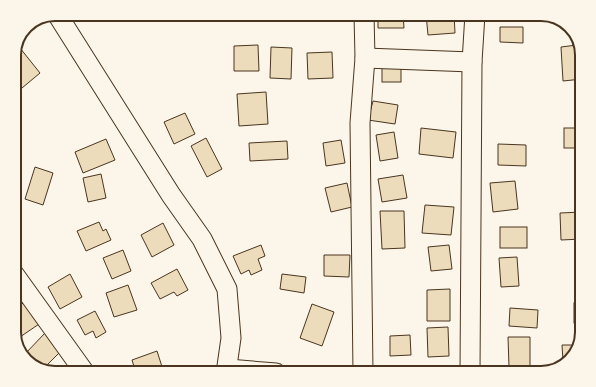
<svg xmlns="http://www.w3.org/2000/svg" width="596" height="387" viewBox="0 0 596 387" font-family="'Fira Sans',sans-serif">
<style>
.building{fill:#ecdcbc;stroke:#4a3520}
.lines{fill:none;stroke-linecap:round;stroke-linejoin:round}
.minor-casing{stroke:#4a3520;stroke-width:21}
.minor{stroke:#fbf6e9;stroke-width:19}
.rim{fill:none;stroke:#4a3520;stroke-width:2}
</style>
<rect width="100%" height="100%" fill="#fbf6e9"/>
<g class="building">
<polygon points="378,14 403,14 404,28 378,28"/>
<polygon points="426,14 454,14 455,33 428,35"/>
<polygon points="500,27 523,27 523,43 500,42"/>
<polygon points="258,45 259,71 234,71 234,46"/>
<polygon points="577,45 582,53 582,79 563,81 561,47"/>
<polygon points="271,47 292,48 291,79 270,78"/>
<polygon points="20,48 40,73 22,88 14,78 14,53"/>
<polygon points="332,52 333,78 308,79 307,53"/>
<rect x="382" y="54" width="19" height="28"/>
<polygon points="266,92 268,124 239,126 237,94"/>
<polygon points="373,101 398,105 395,124 368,120"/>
<polygon points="185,113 195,134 174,144 164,122"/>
<polygon points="421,128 456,132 453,158 419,154"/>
<rect x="564" y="128" width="18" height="20"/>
<polygon points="394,132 398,158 380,161 376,135"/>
<polygon points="206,138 222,169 207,177 191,146"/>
<polygon points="106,139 115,160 83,173 75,152"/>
<polygon points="341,140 345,163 326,166 323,143"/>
<polygon points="287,141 288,159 250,161 249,143"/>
<polygon points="498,144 526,145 526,166 498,165"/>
<polygon points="35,167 53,173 43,205 25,199"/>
<polygon points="101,174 106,198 88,202 83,178"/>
<polygon points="403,175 407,198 382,202 378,179"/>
<polygon points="515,181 518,209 493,212 490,183"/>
<polygon points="347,183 352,207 331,212 325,188"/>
<polygon points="14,196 20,202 14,209"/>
<polygon points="425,205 454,207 451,235 422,233"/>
<polygon points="380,211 404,211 405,248 382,249"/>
<polygon points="582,212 582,239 561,240 560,213"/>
<polygon points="99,222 103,231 106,229 111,240 86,251 77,231"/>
<polygon points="163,223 174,245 152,257 141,235"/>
<rect x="500" y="227" width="27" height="21"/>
<polygon points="261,245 265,256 258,259 262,270 251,275 249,270 241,274 233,256"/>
<polygon points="449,245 452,269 431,271 428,247"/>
<polygon points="123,250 131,271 112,279 103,258"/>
<polygon points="324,255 350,255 349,277 324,276"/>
<polygon points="517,257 519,286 501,287 499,258"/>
<polygon points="177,269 188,290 177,296 174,292 160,299 151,283"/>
<polygon points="70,274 82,297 60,309 48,287"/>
<polygon points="282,274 306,277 304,293 280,289"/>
<polygon points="128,285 137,310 114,317 106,293"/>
<polygon points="450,289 450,321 427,321 427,290"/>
<polygon points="31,298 45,320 20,337 14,328 14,309"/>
<rect x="574" y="303" width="8" height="20"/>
<polygon points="312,304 334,312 322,346 300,338"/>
<polygon points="510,308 538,310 537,328 509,326"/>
<polygon points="95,311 106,332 96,338 93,331 85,335 77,320"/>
<polygon points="448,327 449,356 428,357 427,328"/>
<polygon points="45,333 62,350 43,369 33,366 25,354"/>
<polygon points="410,335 411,355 390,356 390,336"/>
<polygon points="508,337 530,337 530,366 509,367"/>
<polygon points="562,345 578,345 575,354 563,361"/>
<polygon points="157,351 164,373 136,373 132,360"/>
</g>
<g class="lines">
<g class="minor-casing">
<g id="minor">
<polyline points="57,14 171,195 202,239 227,289 231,338 226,373"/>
<polyline points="365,58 472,62"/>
<polyline points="14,274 85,373"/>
<polyline points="228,369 276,373"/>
<polyline points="363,373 360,123 365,58 364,14"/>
<polyline points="470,373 472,62 475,14"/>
</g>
</g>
<use href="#minor" class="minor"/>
</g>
<path d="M0 0H596V387H0ZM55 21H541A34 34 0 0 1 575 55V332A34 34 0 0 1 541 366H55A34 34 0 0 1 21 332V55A34 34 0 0 1 55 21Z" fill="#fbf6e9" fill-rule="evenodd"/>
<path class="rim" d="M55 21H541A34 34 0 0 1 575 55V332A34 34 0 0 1 541 366H55A34 34 0 0 1 21 332V55A34 34 0 0 1 55 21Z"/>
</svg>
